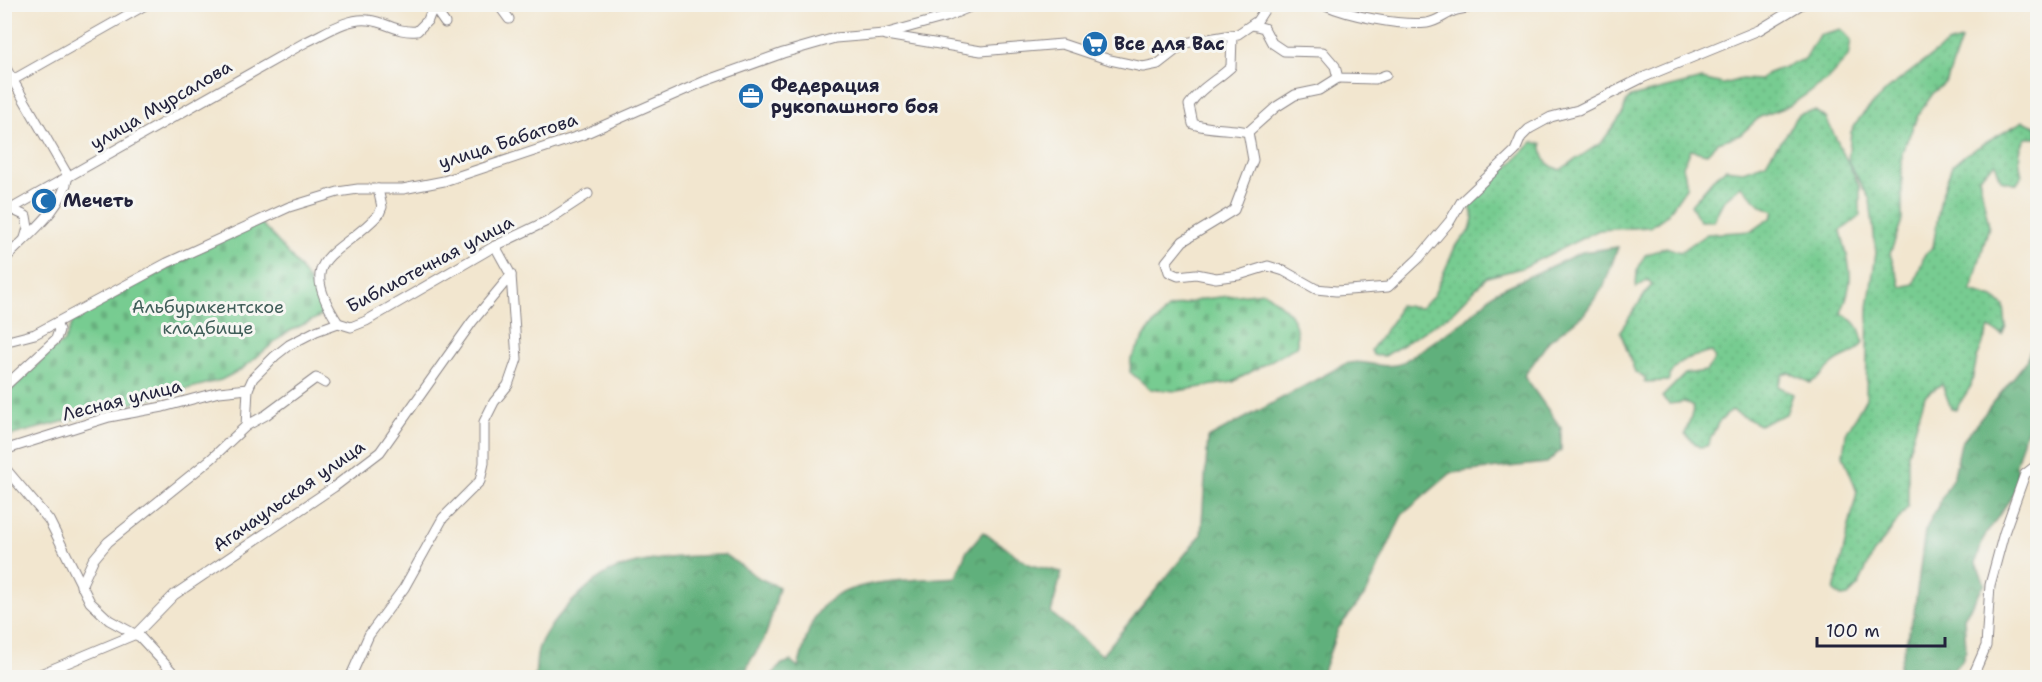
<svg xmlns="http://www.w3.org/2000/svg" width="2042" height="682" viewBox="0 0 2042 682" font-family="'Shantell Sans',sans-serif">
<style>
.grass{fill:url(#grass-dots);stroke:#4c7766;stroke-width:1.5}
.forest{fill:url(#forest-crowns);stroke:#42695b;stroke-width:1.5}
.cemetery{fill:url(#cemetery-stones);stroke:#4c7766;stroke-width:1.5}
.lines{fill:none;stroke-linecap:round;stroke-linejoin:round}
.minor-casing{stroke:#8a8485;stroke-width:11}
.minor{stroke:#fff;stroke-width:9}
.labels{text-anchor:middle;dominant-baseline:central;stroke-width:6;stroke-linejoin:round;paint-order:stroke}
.poi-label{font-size:18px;font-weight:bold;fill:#22223b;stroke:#f6f6f2;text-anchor:start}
.street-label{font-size:18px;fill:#22223b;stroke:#f6f6f2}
.park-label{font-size:18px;fill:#405e59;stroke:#f6f6f2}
</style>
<defs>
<pattern id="grass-dots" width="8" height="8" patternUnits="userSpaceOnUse" patternTransform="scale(1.5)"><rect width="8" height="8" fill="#77cc91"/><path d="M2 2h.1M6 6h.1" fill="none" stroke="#67af7e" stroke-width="1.8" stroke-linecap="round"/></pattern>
<pattern id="forest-crowns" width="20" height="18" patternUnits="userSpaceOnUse" patternTransform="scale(1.5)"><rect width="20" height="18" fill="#61b07b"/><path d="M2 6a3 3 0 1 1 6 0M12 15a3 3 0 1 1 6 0" fill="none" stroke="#508f66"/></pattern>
<pattern id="cemetery-stones" width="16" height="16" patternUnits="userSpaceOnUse" patternTransform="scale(1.5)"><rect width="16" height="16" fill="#77cc91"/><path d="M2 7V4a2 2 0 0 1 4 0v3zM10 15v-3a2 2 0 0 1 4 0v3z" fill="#67af7e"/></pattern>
</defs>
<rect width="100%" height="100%" fill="#f6f6f2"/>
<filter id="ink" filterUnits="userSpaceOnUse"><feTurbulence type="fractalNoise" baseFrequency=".0167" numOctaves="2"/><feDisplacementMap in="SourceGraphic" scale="12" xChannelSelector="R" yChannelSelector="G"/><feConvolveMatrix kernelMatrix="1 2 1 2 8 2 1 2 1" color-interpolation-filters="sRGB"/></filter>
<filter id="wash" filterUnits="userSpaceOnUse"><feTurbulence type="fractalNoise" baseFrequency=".008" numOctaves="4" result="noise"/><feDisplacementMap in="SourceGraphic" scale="24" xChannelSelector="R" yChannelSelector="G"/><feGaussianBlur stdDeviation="1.35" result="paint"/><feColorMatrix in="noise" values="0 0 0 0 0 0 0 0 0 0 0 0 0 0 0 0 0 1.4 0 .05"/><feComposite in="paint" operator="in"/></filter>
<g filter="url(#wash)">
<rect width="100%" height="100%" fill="#f2e6cf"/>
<g class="grass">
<path d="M1841 29 1851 40 1848 57 1827 80 1789 106 1760 117 1740 135 1718 142 1706 154 1691 150 1683 166 1687 186 1667 215 1650 227 1599 230 1522 268 1487 277 1451 314 1385 356 1373 355 1371 350 1394 319 1399 305 1420 308 1433 297 1456 245 1470 231 1473 218 1470 204 1533 142 1542 144C1542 159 1546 165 1560 170L1602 142 1623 113 1626 102 1631 97 1702 79 1723 84 1741 79 1759 80 1766 74 1805 59 1819 35Z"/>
<path d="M1961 40 1947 81 1934 92 1918 115 1902 153V220L1890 254 1901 287 1914 284 1925 254 1933 247 1941 197 1952 166 1966 154 2023 121 2037 127V138H2026C2017 151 2019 161 2022 176L2017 184 2001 180 1995 163 1979 177 1989 226 1971 291 1993 298 2004 306 2006 327 2002 335 1989 328 1977 358 1971 386 1956 409 1951 408 1942 384 1925 396 1908 453V507L1873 554 1858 586 1848 596 1842 597 1834 591 1857 492 1843 455 1846 434 1866 398 1868 307 1876 253 1870 200 1848 161 1851 132 1861 116 1888 89 1947 44Z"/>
<path d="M1815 111 1826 118 1860 188V216L1841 231C1850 268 1856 277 1841 313 1855 320 1861 327 1863 343 1853 358 1844 354 1832 365 1823 372 1822 377 1810 383L1789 372 1783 374 1778 386 1793 394 1786 414 1759 425 1732 410 1718 423 1707 446 1699 447 1685 434 1694 407 1685 402 1669 404 1662 397 1685 374 1706 371 1715 359 1712 352C1692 357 1674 358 1668 381L1644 382 1646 378 1635 372 1620 331 1652 284 1648 280 1636 288 1637 271 1645 255 1666 247 1680 252 1707 234 1752 231 1772 217 1774 211 1762 206 1741 186 1724 200 1713 221H1700L1691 205 1715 177 1726 169 1743 171 1766 163C1772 152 1777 145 1785 136 1799 121 1786 114 1815 111Z"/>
</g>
<g class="forest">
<path d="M1618 247 1604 286 1584 314 1549 341 1524 376 1561 428V450L1547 463 1451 473 1402 515 1367 592 1338 629 1321 677H770L782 664 791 661 798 667C804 649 807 627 819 611 844 576 916 581 956 577L966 552 983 532 1030 565 1062 572 1051 613 1102 655 1201 535 1208 438 1345 364C1364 358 1379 370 1400 364L1466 320 1495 292 1582 252Z"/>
<polygon points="2037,336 2037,414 2025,434 2016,464 2018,482 2012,496 1983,539 1976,563 1985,584 1964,617 1966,649 1962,661 1945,677 1896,678 1914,613 1925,531 1954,475 1961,443 2025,363"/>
<path d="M725 555 761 579 779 587C775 605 771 622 764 639 758 652 745 663 746 677H535C536 669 536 659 538 650 545 625 592 577 616 569 649 557 690 556 725 555Z"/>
</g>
<g class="cemetery">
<path d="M261 223C285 250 314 279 325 314L286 333 242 369 221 380 5 437V396L51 351 64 342 74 319 207 247Z"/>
<path d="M1264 292C1287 309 1299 316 1297 346L1233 382 1177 391 1150 389 1130 372 1131 359 1148 331 1169 308 1203 299Z"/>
</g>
</g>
<g filter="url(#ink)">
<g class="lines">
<g class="minor-casing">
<g id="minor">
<polyline points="498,4 509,19"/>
<path d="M1323 4C1349 16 1400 26 1427 23 1439 21 1446 13 1457 10 1467 7 1478 7 1489 4"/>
<polyline points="433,6 445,23"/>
<polyline points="1934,7 1936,4"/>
<polyline points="1252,25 1264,28 1272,43 1284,51 1323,52 1335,66 1338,78 1375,79 1386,75"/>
<polyline points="886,35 981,51 1062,44 1110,60 1143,67 1158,64 1185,43 1238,34 1257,21 1268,4"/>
<path d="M1232 35 1231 67C1216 81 1200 88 1189 105L1193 124C1211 130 1228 128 1248 132"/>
<path d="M4 65 68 176C62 211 27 235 4 260"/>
<polyline points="4,85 147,4"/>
<polyline points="1248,132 1253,160 1234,210 1183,241 1166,262 1169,272 1178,276 1196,274 1216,278 1239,275 1268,266 1284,271 1316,289 1336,291 1388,287 1419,258 1450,221 1461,202 1515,151 1521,137 1529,129 1551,117 1578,110 1642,78 1759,30 1802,4"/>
<polyline points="1248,132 1276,107 1295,95 1319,90 1338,78"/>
<polyline points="11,209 26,216 28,228 25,238"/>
<path d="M4 213 306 42C324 34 348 17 368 20 387 22 396 33 417 31L428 20 434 4"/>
<path d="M338 323C294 255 338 258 379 214L382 207 378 189"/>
<polyline points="4,342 35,334 167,263 289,207 338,192 358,189 403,189 444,181 582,135 705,81 783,53 835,38 884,34 946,17 977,4"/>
<polyline points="4,387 56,339 59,330 56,323"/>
<polyline points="246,426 266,415 316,378 325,383"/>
<polyline points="4,450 109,417 163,407 219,392 248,389"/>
<polyline points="4,467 49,520 90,602 109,620 140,637 178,678"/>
<polyline points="81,586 93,560 108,542 211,459 246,426 248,389 253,378 275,356 289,345 316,331 338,323 351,327 366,321 495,246 547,221 588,194"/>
<polyline points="31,678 136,634 174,595 334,487 380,452 472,322 511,275 495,246"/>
<polyline points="350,678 369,635 404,588 443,518 480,481 484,463 484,422 494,402 508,385 517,359 511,275"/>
<polyline points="1972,678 1986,646 1990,585 2004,533 2025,474 2038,464"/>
</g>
</g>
<use href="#minor" class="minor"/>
</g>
</g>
<defs>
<g id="supermarket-disc" transform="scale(1.35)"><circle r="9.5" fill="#1f6fb2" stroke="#f6f6f2"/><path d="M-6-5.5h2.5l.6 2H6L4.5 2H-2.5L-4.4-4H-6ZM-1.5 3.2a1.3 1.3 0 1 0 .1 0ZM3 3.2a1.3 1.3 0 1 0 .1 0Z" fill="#fff"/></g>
<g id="office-disc" transform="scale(1.35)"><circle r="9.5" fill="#1f6fb2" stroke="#f6f6f2"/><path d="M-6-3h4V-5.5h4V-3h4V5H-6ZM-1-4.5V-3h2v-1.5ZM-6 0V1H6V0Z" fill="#fff"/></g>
<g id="mosque-disc" transform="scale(1.35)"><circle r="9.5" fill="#1f6fb2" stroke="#f6f6f2"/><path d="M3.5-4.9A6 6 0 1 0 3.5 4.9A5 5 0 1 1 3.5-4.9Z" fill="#fff"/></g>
</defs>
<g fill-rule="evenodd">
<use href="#supermarket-disc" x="1095" y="44"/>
<use href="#office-disc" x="751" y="96"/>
<use href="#mosque-disc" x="44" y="201"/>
</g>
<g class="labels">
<g class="poi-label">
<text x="1114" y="44">Все для Вас</text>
<text x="771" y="86">Федерация<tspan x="771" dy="21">рукопашного боя</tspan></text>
<text x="63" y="201">Мечеть</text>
</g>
<g class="street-label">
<text transform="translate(161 105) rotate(-30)">улица Мурсалова</text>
<text transform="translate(508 141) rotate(-18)">улица Бабатова</text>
<text transform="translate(430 264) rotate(-28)">Библиотечная улица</text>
<text transform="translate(122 400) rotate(-14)">Лесная улица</text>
<text transform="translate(289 496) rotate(-35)">Агачаульская улица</text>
</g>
<g class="park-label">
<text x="208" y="307">Альбурикентское<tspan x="208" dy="21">кладбище</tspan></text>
</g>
</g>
<rect width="2042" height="682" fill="none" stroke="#f6f6f2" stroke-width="24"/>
<path d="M1817 637v9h128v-9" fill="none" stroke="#22223b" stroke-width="3"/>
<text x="1826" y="637" font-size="18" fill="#22223b" stroke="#f6f6f2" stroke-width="4.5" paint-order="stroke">100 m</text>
</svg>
